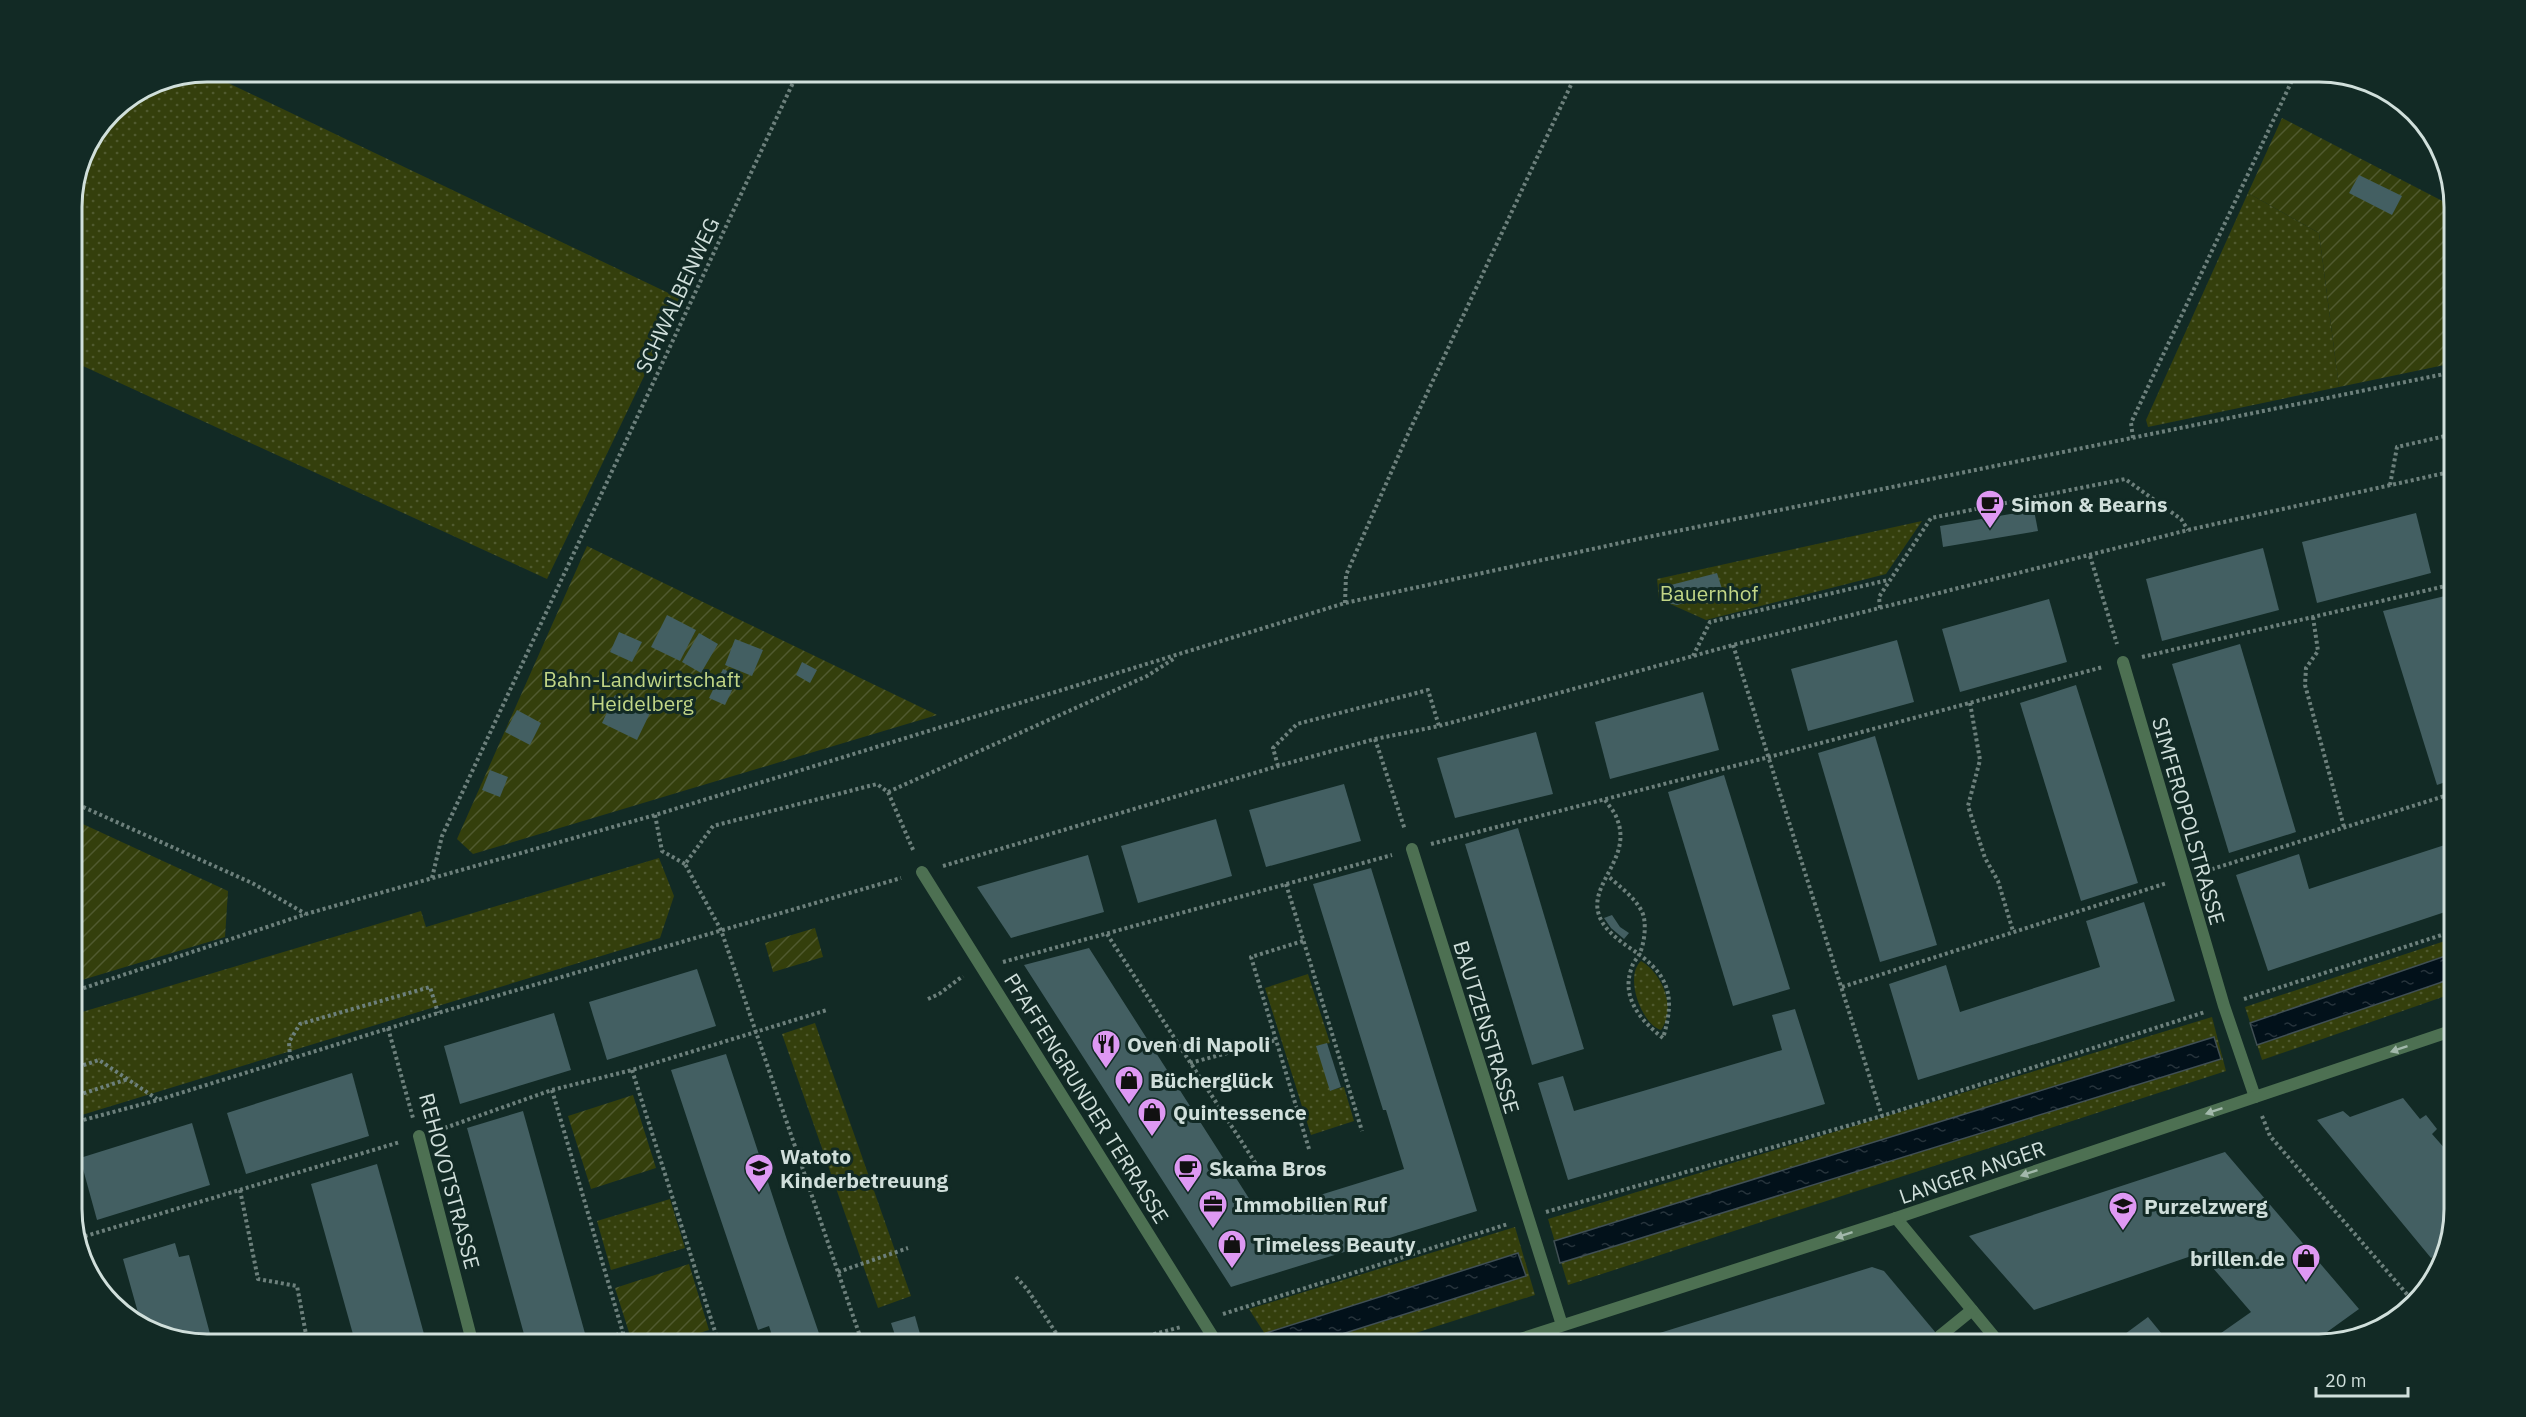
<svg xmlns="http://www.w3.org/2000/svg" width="2526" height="1417" viewBox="0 0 2526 1417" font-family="'IBM Plex Sans',sans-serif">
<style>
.grass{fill:url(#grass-dots)}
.garden{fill:url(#garden-furrows)}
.water{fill:url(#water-ripples);stroke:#404f54;stroke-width:1.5}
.building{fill:#435f62}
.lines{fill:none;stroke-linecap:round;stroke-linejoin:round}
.path{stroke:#6d807c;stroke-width:4;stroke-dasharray:3 3;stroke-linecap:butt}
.lane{stroke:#4d7052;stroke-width:12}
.street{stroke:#4d7052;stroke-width:12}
.oneway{fill:#a2b8ab}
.labels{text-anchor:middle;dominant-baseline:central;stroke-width:6;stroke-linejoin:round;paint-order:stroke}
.street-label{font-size:21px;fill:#d0dfdb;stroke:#122a25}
.poi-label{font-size:21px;font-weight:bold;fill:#d0dfdb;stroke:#122a25;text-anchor:start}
.park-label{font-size:21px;fill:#c2d686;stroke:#122a25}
.rim{fill:none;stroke:#d0dfdb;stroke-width:3}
</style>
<defs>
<pattern id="grass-dots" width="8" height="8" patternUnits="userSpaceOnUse" patternTransform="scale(1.5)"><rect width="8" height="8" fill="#343f0c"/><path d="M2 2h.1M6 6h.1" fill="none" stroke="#505a2f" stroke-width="1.8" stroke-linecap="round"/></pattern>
<pattern id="garden-furrows" width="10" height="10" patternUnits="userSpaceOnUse" patternTransform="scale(1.5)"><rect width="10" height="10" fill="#343f0c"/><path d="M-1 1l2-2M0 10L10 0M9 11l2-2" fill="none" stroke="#505a2f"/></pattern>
<pattern id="water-ripples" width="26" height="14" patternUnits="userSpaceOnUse" patternTransform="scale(1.5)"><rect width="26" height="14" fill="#02111a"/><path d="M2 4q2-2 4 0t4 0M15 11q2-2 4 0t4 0" fill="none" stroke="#26333b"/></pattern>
</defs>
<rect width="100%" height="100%" fill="#122a25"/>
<g class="grass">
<polygon points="205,72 681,299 547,579 72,361 72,199 82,155 112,112 156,82"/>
<polygon points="2248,193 2319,233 2339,387 2148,427 2146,420"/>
<polygon points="1922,521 1886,574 1706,620 1659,599 1657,579"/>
<polygon points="659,858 674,896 660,938 72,1118 72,1015 421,911 426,927"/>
<polygon points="2454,938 2454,993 2262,1060 2245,1007"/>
<path d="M1641 961C1662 973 1677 1008 1661 1030 1641 1024 1624 976 1641 961Z"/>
<polygon points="1308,974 1330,1043 1317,1046 1331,1090 1344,1087 1354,1121 1311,1135 1265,988"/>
<polygon points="2212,1017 2226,1071 1568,1285 1548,1219"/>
<polygon points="815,1023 911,1296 878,1308 782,1034"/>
<polygon points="670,1199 685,1248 611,1270 597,1221"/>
<polygon points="1515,1227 1535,1295 1378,1345 1272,1345 1249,1309"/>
<polygon points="286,1335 299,1340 304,1345 266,1345 277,1337"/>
</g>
<g class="garden">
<polygon points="2282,118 2454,207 2454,363 2339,387 2319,233 2248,193"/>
<polygon points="587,546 937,715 473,854 457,839"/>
<polygon points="72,819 228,891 225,937 72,983"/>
<polygon points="815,928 823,957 773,972 765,943"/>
<polygon points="633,1095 656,1168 591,1189 568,1116"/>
<polygon points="689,1264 709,1330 661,1345 633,1345 615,1288"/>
</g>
<g class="water">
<polygon points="2454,953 2454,978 2257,1045 2250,1023"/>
<polygon points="2214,1037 2221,1059 1560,1263 1554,1241"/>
<polygon points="1518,1253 1526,1276 1307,1345 1274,1345 1266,1333"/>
</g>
<g class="building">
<polygon points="2359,175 2402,196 2392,215 2349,193"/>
<polygon points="2034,510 2038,531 1943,547 1940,526"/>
<polygon points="2416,513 2431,573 2317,603 2302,542"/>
<polygon points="2263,548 2279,610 2162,641 2146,579"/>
<polygon points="1717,573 1723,592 1677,605 1668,603 1664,593 1667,586"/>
<polygon points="2445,596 2454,625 2454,779 2437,785 2383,611"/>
<polygon points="2049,599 2067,662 1960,692 1942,629"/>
<polygon points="667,615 696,630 680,661 651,647"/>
<polygon points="619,632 642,642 632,662 610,652"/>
<polygon points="699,633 718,644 701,673 682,662"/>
<polygon points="735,639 763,650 752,676 725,665"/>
<polygon points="1897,640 1914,702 1808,731 1791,669"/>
<polygon points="2240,644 2296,832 2229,853 2172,664"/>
<polygon points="802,662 817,670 810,683 796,675"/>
<polygon points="723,669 739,676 725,705 709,698"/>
<polygon points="2076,685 2138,883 2081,901 2020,703"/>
<polygon points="1703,692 1719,750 1610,779 1595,722"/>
<polygon points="615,695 650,713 637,740 602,723"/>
<polygon points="517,710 541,723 530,745 505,732"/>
<polygon points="1536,732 1553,794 1455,818 1437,758"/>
<polygon points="1875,736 1937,945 1880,962 1818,753"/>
<polygon points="490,770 508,777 500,797 482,790"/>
<polygon points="1724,775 1790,989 1733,1006 1668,792"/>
<polygon points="1344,784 1361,841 1266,867 1249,810"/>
<polygon points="2454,803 2454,836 2453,836 2444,806"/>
<polygon points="1216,819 1232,876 1138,903 1121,846"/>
<polygon points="1518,828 1584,1049 1532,1065 1465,844"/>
<polygon points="2454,842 2454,909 2268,971 2236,875 2299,854 2309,889"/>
<polygon points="1088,855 1104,912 1011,938 977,887"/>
<polygon points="1371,868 1477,1211 1231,1287 1024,965 1089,948 1259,1214 1404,1169 1386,1110 1383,1110 1313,884"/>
<polygon points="2144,902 2175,1001 1918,1080 1889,984 1946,965 1960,1012 1991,1002 2100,967 2086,921"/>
<polygon points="1612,915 1620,927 1629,933 1624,939 1611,928 1604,918"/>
<polygon points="697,969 716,1026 607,1060 589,1002"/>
<polygon points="1795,1009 1825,1104 1568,1180 1538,1083 1563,1076 1574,1111 1643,1091 1782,1050 1772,1015"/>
<polygon points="554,1013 571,1070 460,1104 444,1046"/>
<polygon points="1327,1043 1341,1087 1330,1091 1316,1046"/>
<polygon points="726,1054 787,1240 823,1345 775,1345 769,1326 758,1330 706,1176 671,1070"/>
<polygon points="352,1073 369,1136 246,1174 227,1113"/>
<polygon points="2403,1098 2420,1119 2426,1115 2437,1129 2432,1134 2454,1159 2454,1210 2443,1249 2431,1258 2317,1120 2343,1111 2350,1117"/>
<polygon points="523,1111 586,1337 556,1345 527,1345 467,1128"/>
<polygon points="192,1123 210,1185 97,1220 80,1158"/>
<polygon points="2225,1152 2359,1309 2309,1345 2204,1345 2251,1312 2200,1253 2034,1310 1969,1236"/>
<polygon points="377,1164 407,1272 427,1345 356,1345 311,1184"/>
<polygon points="175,1243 179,1257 189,1255 213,1345 142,1327 123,1259"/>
<polygon points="1872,1267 1884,1271 1946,1345 1627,1345 1634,1341"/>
<polygon points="915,1316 920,1334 897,1341 891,1323"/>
<polygon points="2148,1317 2171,1345 2110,1345"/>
</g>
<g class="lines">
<g class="path">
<polyline points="2133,438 2131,423 2296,72"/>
<polyline points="2390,485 2397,447 2454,434"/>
<polyline points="2090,556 2117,644"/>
<polyline points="1345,603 1346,575 1408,434 1577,72"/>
<polyline points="1880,608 1879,597 1931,518 2125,479 2181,519 2188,530"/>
<polyline points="2313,617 2318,651 2306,668 2305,685 2344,827"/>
<polyline points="1733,645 1882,1116"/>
<polyline points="1693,656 1710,622 1888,580"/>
<polyline points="2142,657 2454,584"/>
<polyline points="1970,703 1980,760 1968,806 1985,858 1998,881 2013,931"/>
<polyline points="1375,739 1405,830"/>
<polyline points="1278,766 1273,748 1297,724 1428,690 1439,726"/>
<polyline points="888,792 1147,676 1175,658"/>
<path d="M1605 800C1609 806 1615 812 1617 819 1633 858 1588 884 1599 915 1603 928 1616 938 1627 946 1667 972 1677 992 1663 1038 1641 1021 1620 997 1632 967 1633 962 1637 959 1639 955 1644 945 1646 929 1644 918 1641 902 1620 887 1608 876"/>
<polyline points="72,802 252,883 306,914"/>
<polyline points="655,815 662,851 685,864"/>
<polyline points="1431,844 1769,757 2103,667"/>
<polyline points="943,866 1278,766 1375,739 1439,726 1733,645 2188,530 2454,471"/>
<polyline points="2206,871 2454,793"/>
<polyline points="432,878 442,836 798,72"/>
<polyline points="1286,884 1362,1131"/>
<polyline points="1107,934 1258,1167"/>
<polyline points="1303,941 1251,957 1309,1149"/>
<polyline points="1003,962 1392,855"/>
<polyline points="1842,987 2167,883"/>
<polyline points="72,992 306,914 655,815 1345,603 1643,538 2454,372"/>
<polyline points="928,999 939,994 963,976"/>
<polyline points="2244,999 2454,931"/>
<polyline points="388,1028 413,1118"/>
<polyline points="290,1058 289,1042 300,1024 430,987 438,1013"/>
<polyline points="1190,1063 1276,1040"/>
<polyline points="72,1069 99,1060 157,1099"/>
<polyline points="632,1070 718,1341 705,1345"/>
<polyline points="552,1090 623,1333 579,1345"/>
<polyline points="72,1097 128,1079"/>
<polyline points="2262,1116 2270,1136 2412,1300"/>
<polyline points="72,1123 158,1100 438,1013 901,878"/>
<polyline points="439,1130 552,1090 632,1070 827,1010"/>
<polyline points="240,1190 258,1279 297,1286 308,1345"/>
<polyline points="72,1210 89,1265"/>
<polyline points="1546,1212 1882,1116 2205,1012"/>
<polyline points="79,1238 400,1142"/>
<polyline points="838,1272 908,1248"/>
<polyline points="1016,1277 1027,1289 1064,1345"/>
<polyline points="1223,1314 1508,1224"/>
<polyline points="623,1333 626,1345"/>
<polyline points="863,1345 721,930 685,864 713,826 877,784 888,792 914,852"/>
<polyline points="1113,1345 1181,1327"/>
</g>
<g class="lane">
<polyline points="1896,1218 2001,1345"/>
<polyline points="1940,1336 1972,1310"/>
</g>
<g class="street">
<polyline points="2123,662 2224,1006 2255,1097"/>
<polyline points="1412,849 1562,1325"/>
<polyline points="922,872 1218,1345"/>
<polyline points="419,1136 473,1345"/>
<polyline points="1502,1345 1896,1218 2454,1030"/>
</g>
</g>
<defs><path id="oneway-solid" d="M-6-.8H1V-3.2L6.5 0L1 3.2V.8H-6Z" transform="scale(1.5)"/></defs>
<g class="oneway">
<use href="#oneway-solid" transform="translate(2399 1049) rotate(161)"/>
<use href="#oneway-solid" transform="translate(2214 1111) rotate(161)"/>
<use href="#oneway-solid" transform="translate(2029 1173) rotate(161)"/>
<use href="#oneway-solid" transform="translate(1844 1235) rotate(162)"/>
</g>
<defs>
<g id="cafe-pin" transform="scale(1.5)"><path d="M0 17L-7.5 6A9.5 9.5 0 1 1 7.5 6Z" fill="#de98f3" stroke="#122a25"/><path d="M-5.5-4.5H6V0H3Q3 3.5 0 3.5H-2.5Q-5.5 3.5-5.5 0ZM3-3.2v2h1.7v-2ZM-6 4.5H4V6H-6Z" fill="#111"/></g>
<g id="restaurant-pin" transform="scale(1.5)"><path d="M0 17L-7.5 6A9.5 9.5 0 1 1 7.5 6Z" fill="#de98f3" stroke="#122a25"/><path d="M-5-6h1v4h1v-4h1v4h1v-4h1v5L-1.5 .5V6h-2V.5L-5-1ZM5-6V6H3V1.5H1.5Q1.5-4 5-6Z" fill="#111"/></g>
<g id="shop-pin" transform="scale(1.5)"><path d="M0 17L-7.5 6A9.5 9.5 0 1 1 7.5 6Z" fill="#de98f3" stroke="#122a25"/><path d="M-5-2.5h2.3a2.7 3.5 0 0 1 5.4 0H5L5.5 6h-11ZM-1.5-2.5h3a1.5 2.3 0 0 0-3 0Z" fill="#111"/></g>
<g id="school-pin" transform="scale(1.5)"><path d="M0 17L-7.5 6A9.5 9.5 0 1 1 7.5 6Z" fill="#de98f3" stroke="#122a25"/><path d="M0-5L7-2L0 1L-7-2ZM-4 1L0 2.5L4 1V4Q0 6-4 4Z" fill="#111"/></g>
<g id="office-pin" transform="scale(1.5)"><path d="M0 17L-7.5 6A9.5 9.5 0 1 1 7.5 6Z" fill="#de98f3" stroke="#122a25"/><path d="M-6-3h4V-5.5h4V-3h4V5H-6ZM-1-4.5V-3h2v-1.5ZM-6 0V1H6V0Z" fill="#111"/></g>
</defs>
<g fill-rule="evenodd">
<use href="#cafe-pin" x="1990" y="504"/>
<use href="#restaurant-pin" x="1106" y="1044"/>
<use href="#shop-pin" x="1129" y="1080"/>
<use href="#shop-pin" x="1152" y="1112"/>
<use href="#school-pin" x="759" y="1168"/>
<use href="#cafe-pin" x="1188" y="1168"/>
<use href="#office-pin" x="1213" y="1204"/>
<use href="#school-pin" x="2123" y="1206"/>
<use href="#shop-pin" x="1232" y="1244"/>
<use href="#shop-pin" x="2306" y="1258"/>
</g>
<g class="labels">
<g class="street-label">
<text transform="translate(677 295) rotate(-65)">SCHWALBENWEG</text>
<text transform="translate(2189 821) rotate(74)">SIMFEROPOLSTRASSE</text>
<text transform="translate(1487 1027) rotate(73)">BAUTZENSTRASSE</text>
<text transform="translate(1087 1098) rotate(58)">PFAFFENGRUNDER TERRASSE</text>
<text transform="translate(1972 1172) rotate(-19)">LANGER ANGER</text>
<text transform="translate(450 1181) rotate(75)">REHOVOTSTRASSE</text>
</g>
<g class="poi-label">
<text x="2011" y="504">Simon &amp; Bearns</text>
<text x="1127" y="1044">Oven di Napoli</text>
<text x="1150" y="1080">Bücherglück</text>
<text x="1173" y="1112">Quintessence</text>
<text x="780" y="1156">Watoto<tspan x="780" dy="24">Kinderbetreuung</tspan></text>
<text x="1209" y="1168">Skama Bros</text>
<text x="1234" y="1204">Immobilien Ruf</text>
<text x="2144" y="1206">Purzelzwerg</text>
<text x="1253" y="1244">Timeless Beauty</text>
<text x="2285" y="1258" text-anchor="end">brillen.de</text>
</g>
<g class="park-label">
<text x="1709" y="593">Bauernhof</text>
<text x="642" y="679">Bahn-Landwirtschaft<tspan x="642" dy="24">Heidelberg</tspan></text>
</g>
</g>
<path d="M0 0H2526V1417H0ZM207 82H2319A125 125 0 0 1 2444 207V1209A125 125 0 0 1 2319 1334H207A125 125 0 0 1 82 1209V207A125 125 0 0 1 207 82Z" fill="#122a25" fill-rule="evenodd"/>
<path class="rim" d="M207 82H2319A125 125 0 0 1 2444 207V1209A125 125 0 0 1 2319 1334H207A125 125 0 0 1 82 1209V207A125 125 0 0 1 207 82Z"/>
<path d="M2316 1387v9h92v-9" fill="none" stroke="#d0dfdb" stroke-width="3"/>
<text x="2325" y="1387" font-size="18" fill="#d0dfdb" stroke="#122a25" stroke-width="4.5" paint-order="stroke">20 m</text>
</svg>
